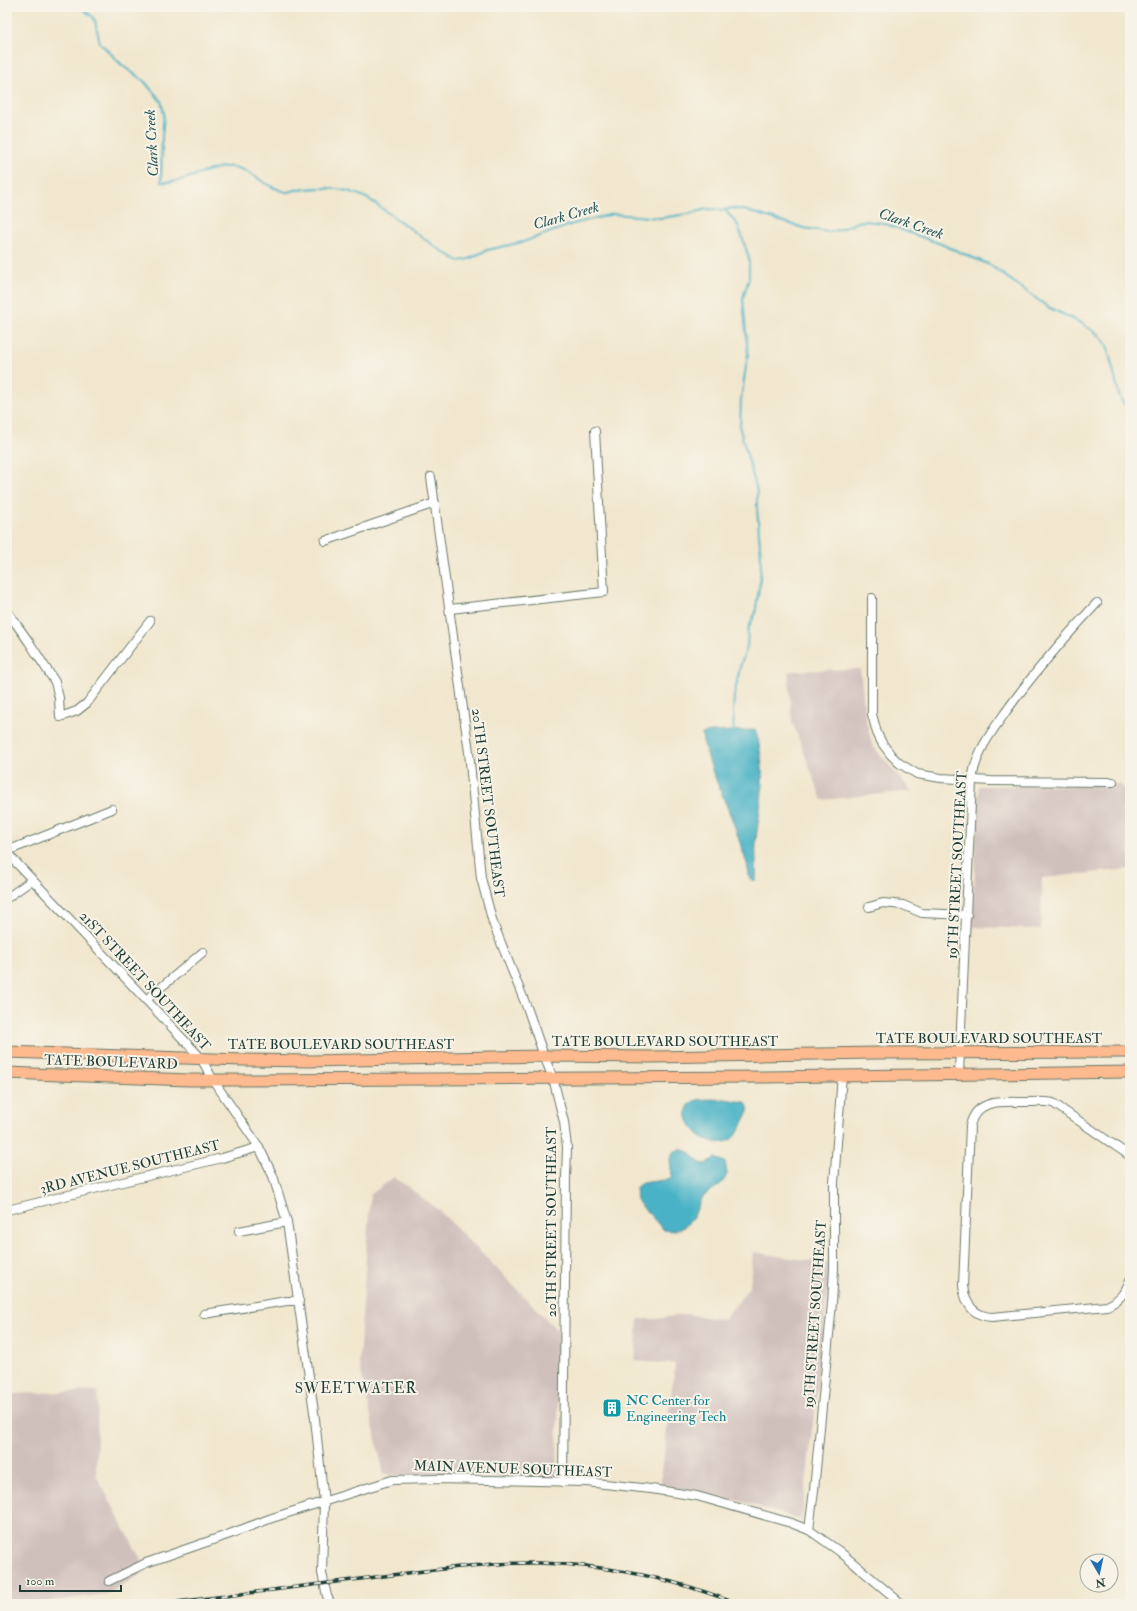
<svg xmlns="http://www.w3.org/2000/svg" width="1137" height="1611" viewBox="0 0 1137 1611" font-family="'IM FELL Double Pica',serif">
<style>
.industrial{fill:#d0c0bc}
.water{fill:#48b2c6;stroke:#34787d}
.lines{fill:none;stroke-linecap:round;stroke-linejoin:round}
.stream{stroke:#48b2c6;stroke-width:2}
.minor-casing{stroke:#68786a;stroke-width:10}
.major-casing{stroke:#68786a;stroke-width:13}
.minor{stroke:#fff;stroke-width:8}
.major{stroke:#fcba8e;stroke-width:11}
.rail-casing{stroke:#1f3d34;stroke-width:3.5}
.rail{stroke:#f7f3e8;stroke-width:2;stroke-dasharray:6;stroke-linecap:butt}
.labels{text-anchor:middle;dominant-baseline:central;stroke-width:4;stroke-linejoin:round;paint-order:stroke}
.street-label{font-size:14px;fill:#1f3d34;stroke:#f7f3e8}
.culture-label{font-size:14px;fill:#0d838f;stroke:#f7f3e8;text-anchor:start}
.water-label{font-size:15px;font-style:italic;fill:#295a58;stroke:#f7f3e8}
.neighbourhood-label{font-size:15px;letter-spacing:1px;fill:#1f3d34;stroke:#f7f3e8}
</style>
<rect width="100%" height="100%" fill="#f7f3e8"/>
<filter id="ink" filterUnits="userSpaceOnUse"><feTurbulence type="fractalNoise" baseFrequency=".025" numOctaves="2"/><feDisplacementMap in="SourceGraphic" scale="8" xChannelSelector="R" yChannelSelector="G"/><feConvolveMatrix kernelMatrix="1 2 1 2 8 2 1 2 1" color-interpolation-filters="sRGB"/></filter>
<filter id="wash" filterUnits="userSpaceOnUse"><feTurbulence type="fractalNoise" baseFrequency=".012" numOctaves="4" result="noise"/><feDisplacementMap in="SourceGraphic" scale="16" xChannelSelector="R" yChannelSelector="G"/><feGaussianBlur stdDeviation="0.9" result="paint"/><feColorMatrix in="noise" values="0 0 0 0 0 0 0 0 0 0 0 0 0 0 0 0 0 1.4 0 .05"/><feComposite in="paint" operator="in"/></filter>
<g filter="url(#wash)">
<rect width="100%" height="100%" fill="#f1e7ce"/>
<g class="industrial">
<polygon points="860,669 865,716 872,745 911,791 822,800 792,721 788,671"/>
<polygon points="1120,784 1130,793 1130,869 1042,878 1041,929 972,927 979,786"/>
<polygon points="394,1177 438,1209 559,1332 557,1477 384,1475 359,1363 370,1195"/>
<polygon points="753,1252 831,1264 802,1520 739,1501 660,1487 675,1364 635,1361 638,1319 656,1319 686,1314 724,1320 750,1286"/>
<polygon points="98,1391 96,1475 147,1571 107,1594 27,1604 7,1604 7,1394"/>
</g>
<g class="water">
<path d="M753 730 756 731C762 753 764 778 761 801 760 814 757 827 756 840 755 854 757 867 756 880L753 881 749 876 747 864 732 819 712 770 703 741 702 734 711 732Z"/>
<path d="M725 1099 745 1102C751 1108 748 1114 744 1121 742 1127 736 1137 730 1140 706 1153 671 1114 694 1101 700 1098 717 1100 725 1099Z"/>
<path d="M680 1149 691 1153 700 1163 706 1164 715 1158 725 1162 727 1174C723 1187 712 1188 703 1197 699 1202 697 1209 695 1214 689 1226 677 1233 664 1230L637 1201 636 1187 642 1183 672 1179 670 1159 673 1152Z"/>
</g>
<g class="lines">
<g class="stream">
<path d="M80 7 93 17 95 21 100 43 123 66 144 81 161 101 164 114 162 137 161 182C184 184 202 169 225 167 245 165 258 181 275 188 278 189 284 192 287 192 292 192 294 189 299 190 324 186 351 188 373 202L437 248 459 261 469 259 487 250 523 242 573 224 613 214 661 218 688 214 707 209 725 210 732 208 744 210 804 228 829 232 839 230 858 222 865 221 883 223 941 244 990 265 1048 307 1083 324 1100 336 1107 345 1120 398 1130 412"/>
<polyline points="725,210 738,225 749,258 749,278 743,298 748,354 741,399 740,429 757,491 757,508 761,558 760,582 755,614 748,629 747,647 740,667 734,696 733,711 734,733"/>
</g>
</g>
</g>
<g filter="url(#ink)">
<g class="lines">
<g class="minor-casing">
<g id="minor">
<polyline points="431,477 469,752 481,878 493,923 528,1010 544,1056 553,1078 564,1122 567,1147 566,1179 563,1482"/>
<polyline points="325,541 435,503"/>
<polyline points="872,598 872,714 877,733 882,743 891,755 899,763 917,774 941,778 991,781 1113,782"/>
<polyline points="450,609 604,592 595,431"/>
<polyline points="7,611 29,642 55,682 59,698 60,717 77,711 87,703 150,621"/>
<polyline points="7,851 112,809"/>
<polyline points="7,853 201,1058 213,1080 259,1147 273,1176 287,1222 315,1419 324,1502 322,1573 327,1596 331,1604"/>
<polyline points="7,898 32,880"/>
<polyline points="869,907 883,903 903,905 922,913 967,915"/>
<polyline points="146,1000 203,952"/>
<path d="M959 1073 972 780C976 750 993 730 1010 706 1037 669 1066 636 1097 603"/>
<path d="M1130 1156 1053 1103C1044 1101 1034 1102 1025 1102 1002 1102 976 1098 970 1126L963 1286C965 1303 973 1316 992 1317L1107 1306C1119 1301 1126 1292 1130 1280"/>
<polyline points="7,1210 222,1158 259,1147"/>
<polyline points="239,1231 287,1222"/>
<polyline points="204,1314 287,1301 299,1301"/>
<polyline points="809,1530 814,1490 832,1303 834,1269 834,1183 842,1075"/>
<polyline points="109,1581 146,1563 227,1535 272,1518 392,1480 435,1479 586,1482 651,1489 697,1496 791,1523 809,1530 839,1551 902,1604"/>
</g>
</g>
<g class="major-casing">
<g id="major">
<polyline points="7,1052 242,1060 310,1061 544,1056 651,1057 877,1053 1130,1052"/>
<polyline points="7,1073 189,1080 243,1080 764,1077 1130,1072"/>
</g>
</g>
<use href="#minor" class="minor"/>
<use href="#major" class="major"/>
<g class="rail-casing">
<path id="rail" d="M161 1604C238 1595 315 1584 392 1575 442 1569 490 1562 540 1563 607 1565 676 1579 738 1604"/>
</g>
<use href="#rail" class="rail"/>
</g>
</g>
<defs>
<g id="building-square" transform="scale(1)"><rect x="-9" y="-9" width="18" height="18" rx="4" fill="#0f9aa8" stroke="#f7f3e8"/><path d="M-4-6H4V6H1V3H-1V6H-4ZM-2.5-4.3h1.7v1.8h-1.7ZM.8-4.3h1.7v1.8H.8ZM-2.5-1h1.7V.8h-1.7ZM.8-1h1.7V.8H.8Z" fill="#fff"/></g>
</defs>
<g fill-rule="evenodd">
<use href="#building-square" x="612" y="1408"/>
</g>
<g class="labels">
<g class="street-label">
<text transform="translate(488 803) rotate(83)">20TH STREET SOUTHEAST</text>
<text transform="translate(957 865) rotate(-87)">19TH STREET SOUTHEAST</text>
<text transform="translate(145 981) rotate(47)">21ST STREET SOUTHEAST</text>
<text x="989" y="1038">TATE BOULEVARD SOUTHEAST</text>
<text x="665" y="1041">TATE BOULEVARD SOUTHEAST</text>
<text x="341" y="1044">TATE BOULEVARD SOUTHEAST</text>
<text transform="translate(111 1062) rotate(2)">TATE BOULEVARD</text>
<text transform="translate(130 1167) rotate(-14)">3RD AVENUE SOUTHEAST</text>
<text transform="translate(551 1222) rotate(-90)">20TH STREET SOUTHEAST</text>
<text transform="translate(815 1314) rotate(-86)">19TH STREET SOUTHEAST</text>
<text transform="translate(513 1469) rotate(2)">MAIN AVENUE SOUTHEAST</text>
</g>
<g class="culture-label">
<text x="626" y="1400">NC Center for<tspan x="626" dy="16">Engineering Tech</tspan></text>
</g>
<g class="water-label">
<text transform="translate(152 143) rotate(-93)">Clark Creek</text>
<text transform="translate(566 216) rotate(-16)">Clark Creek</text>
<text transform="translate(911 224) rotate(19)">Clark Creek</text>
</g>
<g class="neighbourhood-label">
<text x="356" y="1388">SWEETWATER</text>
</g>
</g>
<rect width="1137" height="1611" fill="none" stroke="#f7f3e8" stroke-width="24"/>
<g transform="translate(1099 1573) rotate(171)"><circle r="19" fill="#f7f3e8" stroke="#a1aaa0"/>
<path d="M0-3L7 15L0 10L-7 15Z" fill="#1f6fb2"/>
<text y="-6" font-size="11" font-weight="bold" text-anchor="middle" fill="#1f3d34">N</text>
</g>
<path d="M20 1585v6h101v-6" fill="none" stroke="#1f3d34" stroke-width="2"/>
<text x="26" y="1585" font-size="12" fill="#1f3d34" stroke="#f7f3e8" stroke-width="3" paint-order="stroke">100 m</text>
</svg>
